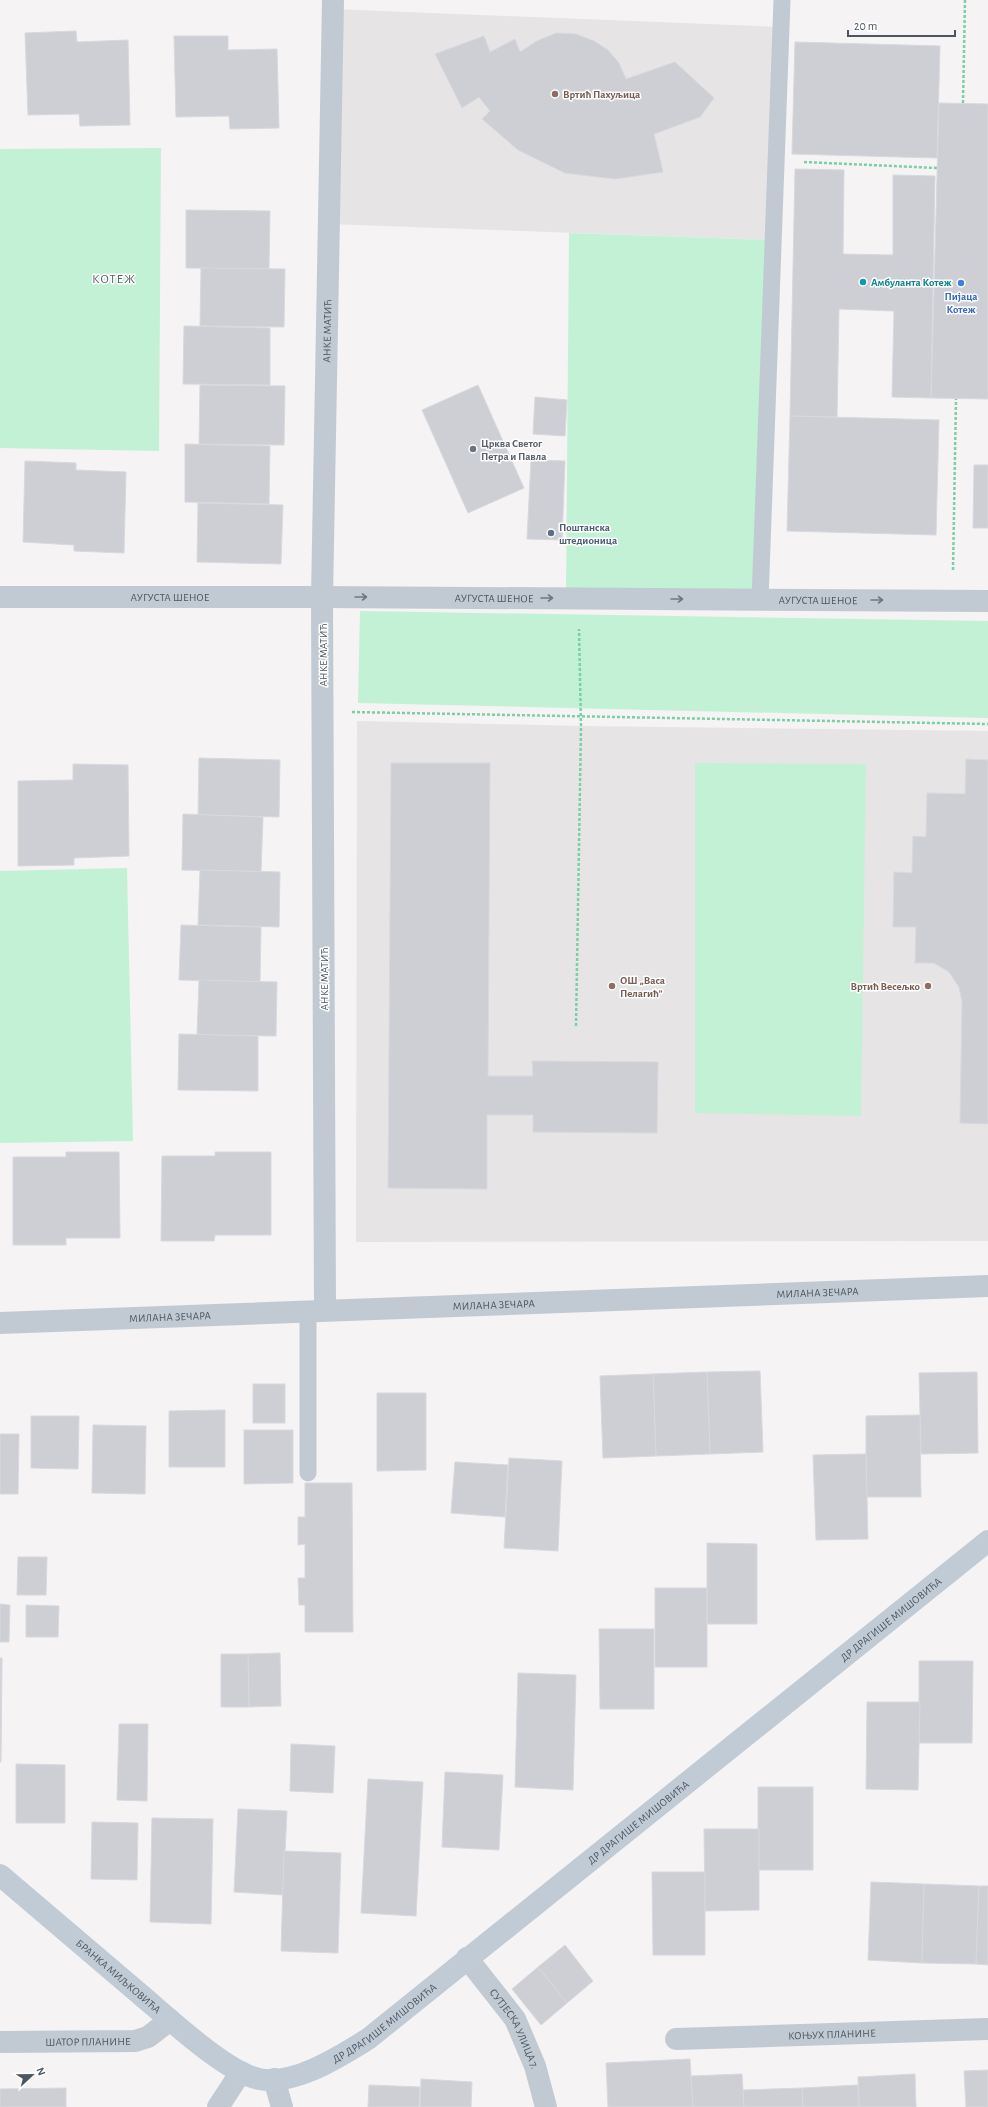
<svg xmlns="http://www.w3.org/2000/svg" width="988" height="2107" viewBox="0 0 988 2107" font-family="'Alegreya Sans',sans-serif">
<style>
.education{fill:#e6e4e5}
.green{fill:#c3f1d5}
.building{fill:#cdcfd5;stroke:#d7d9de}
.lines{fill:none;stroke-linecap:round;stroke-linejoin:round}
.path{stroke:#7ad0a6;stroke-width:2.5;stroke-dasharray:3 2;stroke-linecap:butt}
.lane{stroke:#c1cad2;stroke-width:17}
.street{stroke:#c1cad2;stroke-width:22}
.secondary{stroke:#c1cbd6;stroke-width:22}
.oneway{stroke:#6e7983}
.education-dot{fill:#8d6e63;stroke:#fff;stroke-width:1.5}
.culture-dot{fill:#0f9aa8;stroke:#fff;stroke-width:1.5}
.shop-dot{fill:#3f7fe0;stroke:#fff;stroke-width:1.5}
.worship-dot{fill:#6b7280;stroke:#fff;stroke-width:1.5}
.service-dot{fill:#5c6f8a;stroke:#fff;stroke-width:1.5}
.labels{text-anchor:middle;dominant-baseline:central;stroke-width:3;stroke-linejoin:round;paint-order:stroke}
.education-label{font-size:11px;font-weight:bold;fill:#785e54;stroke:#fff;text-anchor:start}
.culture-label{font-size:11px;font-weight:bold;fill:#0d838f;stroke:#fff;text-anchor:start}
.shop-label{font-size:11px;font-weight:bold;fill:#366cbe;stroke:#fff}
.street-label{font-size:11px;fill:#4a5661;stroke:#fff}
.worship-label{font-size:11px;font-weight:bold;fill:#5b616d;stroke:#fff;text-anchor:start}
.service-label{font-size:11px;font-weight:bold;fill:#4e5e75;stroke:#fff;text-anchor:start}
.quarter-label{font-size:13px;letter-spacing:1px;fill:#5f6368;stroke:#fff}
</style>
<rect width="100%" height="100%" fill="#f5f3f3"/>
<g class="education">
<polygon points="333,9 780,27 773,240 329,224"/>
<polygon points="357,721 581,726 988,731 988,1241 356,1242"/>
</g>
<g class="green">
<polygon points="161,148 159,451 0,448 0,149"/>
<polygon points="569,233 773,240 760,600 566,598"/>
<polygon points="360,611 988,621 988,718 358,703"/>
<polygon points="695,763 866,764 861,1116 695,1113"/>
<polygon points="127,868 133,1141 0,1143 0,871"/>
</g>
<g class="building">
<polygon points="76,31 77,42 128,40 130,125 80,126 79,114 28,115 25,33"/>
<polygon points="556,33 576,34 594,41 608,50 619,63 626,79 675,62 714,98 700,117 654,134 663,172 615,179 565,173 518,150 482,119 490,111 479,97 462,108 435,54 484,36 490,52 515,39 520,52 537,41"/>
<polygon points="174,36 228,36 228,50 277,49 279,128 230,129 229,116 176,117"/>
<polygon points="795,42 940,46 937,158 792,154"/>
<polygon points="939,103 988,104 988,399 931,398"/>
<polygon points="795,169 844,170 843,254 893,255 893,175 935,176 931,398 892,397 894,311 839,309 837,417 790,416"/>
<polygon points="186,210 270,211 269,269 186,268"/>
<polygon points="201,268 285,269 284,327 200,326"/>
<polygon points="184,326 270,328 270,385 183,384"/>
<polygon points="200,385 285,386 284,445 199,444"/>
<polygon points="478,385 524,488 468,513 422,410"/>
<polygon points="535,397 567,400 565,436 533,434"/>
<polygon points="790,416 939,420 936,535 787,531"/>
<polygon points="185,444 270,446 269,504 185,502"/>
<polygon points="531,460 565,461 562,540 527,539"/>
<polygon points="25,461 76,463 76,470 126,472 124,553 74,551 74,545 23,542"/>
<polygon points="974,465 988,465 988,528 973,528"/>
<polygon points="198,503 283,505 281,564 197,562"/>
<polygon points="199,758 280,760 279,817 198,815"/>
<polygon points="966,759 988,760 988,1124 960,1123 962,1002 959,987 949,972 934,963 915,963 916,927 893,927 894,872 912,873 913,836 926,837 927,793 965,794"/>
<polygon points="391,763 490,763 488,1076 533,1076 532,1061 658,1062 657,1133 533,1132 533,1115 487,1115 487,1189 388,1188"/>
<polygon points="73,764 128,765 129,856 74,858 74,865 18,866 18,781 73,780"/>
<polygon points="183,814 263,817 261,872 182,870"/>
<polygon points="200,870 280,872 279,927 198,925"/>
<polygon points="181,925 261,927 260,982 179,980"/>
<polygon points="199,980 277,982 276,1036 197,1035"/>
<polygon points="179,1034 258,1036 258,1091 178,1090"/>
<polygon points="66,1152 119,1152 120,1238 66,1238 66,1245 13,1245 13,1157 66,1157"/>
<polygon points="215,1152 271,1152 271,1235 215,1235 214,1241 161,1241 162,1156 215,1156"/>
<polygon points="760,1371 763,1452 710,1454 707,1372"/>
<polygon points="707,1372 710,1454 656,1456 653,1374"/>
<polygon points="977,1372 978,1453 921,1454 919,1373"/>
<polygon points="653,1374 656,1456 603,1458 600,1376"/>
<rect x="253" y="1384" width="32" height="39"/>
<polygon points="377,1393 426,1393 426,1470 377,1471"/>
<polygon points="225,1410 225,1467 169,1467 169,1411"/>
<polygon points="920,1415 921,1497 866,1497 866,1416"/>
<polygon points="31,1416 79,1416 78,1469 31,1468"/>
<polygon points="93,1425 146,1426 145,1494 92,1493"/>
<polygon points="244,1430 293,1430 293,1483 244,1484"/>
<polygon points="0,1434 19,1434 18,1494 0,1494"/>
<polygon points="866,1454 868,1539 816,1540 813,1455"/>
<polygon points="509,1458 562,1461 558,1551 504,1548"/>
<polygon points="455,1462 508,1465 505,1517 451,1513"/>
<polygon points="305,1483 352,1483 353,1632 305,1632 305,1605 299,1605 298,1578 305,1578 305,1544 298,1545 298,1517 305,1517"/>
<polygon points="707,1543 757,1544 757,1624 707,1624"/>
<polygon points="18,1557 47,1557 46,1595 17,1595"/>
<rect x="655" y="1588" width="52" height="79"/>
<polygon points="0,1604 10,1605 9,1642 0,1642"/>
<polygon points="26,1605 59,1606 58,1637 26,1637"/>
<polygon points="599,1629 654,1629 654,1709 600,1709"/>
<polygon points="280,1653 281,1706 249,1707 248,1654"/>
<polygon points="221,1654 248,1654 249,1707 221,1707"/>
<polygon points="0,1658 2,1658 1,1762 0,1762"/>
<polygon points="919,1661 973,1661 972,1743 919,1743"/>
<polygon points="518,1673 576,1675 573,1790 515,1787"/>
<polygon points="867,1702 920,1702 918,1790 866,1789"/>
<polygon points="119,1724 148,1724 147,1801 117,1800"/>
<polygon points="291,1744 335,1746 333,1793 290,1791"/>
<polygon points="16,1764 65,1765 65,1823 16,1823"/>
<polygon points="445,1772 503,1775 499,1850 442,1847"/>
<polygon points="368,1779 423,1782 416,1916 361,1913"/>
<rect x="758" y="1787" width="55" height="83"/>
<polygon points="238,1809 287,1811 283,1895 234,1892"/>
<polygon points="152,1818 213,1819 211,1924 150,1922"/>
<polygon points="92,1822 138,1823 137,1880 91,1879"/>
<polygon points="704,1829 759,1829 759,1910 705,1911"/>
<polygon points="284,1851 341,1853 338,1953 281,1951"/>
<polygon points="652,1872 705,1872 705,1955 653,1955"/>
<polygon points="871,1882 924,1884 922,1963 868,1960"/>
<polygon points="924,1884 979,1886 976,1964 922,1963"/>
<polygon points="979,1886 988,1886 988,1965 976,1964"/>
<polygon points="565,1945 593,1981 567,2003 538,1967"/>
<polygon points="538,1967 567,2003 541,2025 512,1989"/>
<polygon points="690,2059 693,2107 608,2107 606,2063"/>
<polygon points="988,2070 988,2107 966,2107 964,2071"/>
<polygon points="742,2074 744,2107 693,2107 691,2076"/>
<polygon points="915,2074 916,2107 859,2107 858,2077"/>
<polygon points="421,2079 472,2082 471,2107 420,2107"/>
<polygon points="369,2085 420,2087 419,2107 368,2107"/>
<polygon points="858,2085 859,2107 803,2107 802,2088"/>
<polygon points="66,2088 66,2107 0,2107 0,2089"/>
<polygon points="802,2088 803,2107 744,2107 743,2090"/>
</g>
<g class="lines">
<g class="path">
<polyline points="963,103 965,0"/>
<polyline points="804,162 937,168"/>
<polyline points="953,570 956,399"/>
<polyline points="352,712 988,724"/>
<polyline points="576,1026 581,726 579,629"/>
</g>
<g class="lane">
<polyline points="760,600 782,0"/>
<polyline points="308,1310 308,1473"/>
</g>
<g class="street">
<path id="s1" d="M0 597H322L988 601"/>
<path id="s2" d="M325 1309 322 597 333 0"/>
<path id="s3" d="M0 1323 988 1286"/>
<path id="s4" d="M467 1958 515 2019 535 2066 546 2107"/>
<path id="s5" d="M676 2039 988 2029"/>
<path id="s6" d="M0 2042 135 2041 148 2037 170 2020"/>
<polyline points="274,2079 282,2107"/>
<polyline points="218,2107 241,2072"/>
</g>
<path class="secondary" id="s7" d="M0 1875C47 1915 94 1955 141 1995 167 2017 227 2073 259 2079 294 2086 339 2057 368 2039L988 1541"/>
</g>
<defs><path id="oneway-shaft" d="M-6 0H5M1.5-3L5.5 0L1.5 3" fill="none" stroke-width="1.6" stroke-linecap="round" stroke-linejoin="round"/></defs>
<g class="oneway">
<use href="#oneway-shaft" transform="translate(361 597)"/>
<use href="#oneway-shaft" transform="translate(547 598)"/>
<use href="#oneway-shaft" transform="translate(677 599)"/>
<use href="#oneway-shaft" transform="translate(877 600)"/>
</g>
<g class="education-dot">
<circle cx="555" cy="94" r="4"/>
<circle cx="612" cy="986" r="4"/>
<circle cx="928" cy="986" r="4"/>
</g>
<circle class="culture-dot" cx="863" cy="282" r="4"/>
<circle class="shop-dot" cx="961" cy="283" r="4"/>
<circle class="worship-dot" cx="473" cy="449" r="4"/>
<circle class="service-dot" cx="551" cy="533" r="4"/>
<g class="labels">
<g class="education-label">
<text x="563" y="94">Вртић Пахуљица</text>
<text x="620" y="980">ОШ „Васа<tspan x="620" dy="13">Пелагић”</tspan></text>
<text x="920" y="986" text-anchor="end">Вртић Весељко</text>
</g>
<g class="culture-label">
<text x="871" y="282">Амбуланта Котеж</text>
</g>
<g class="shop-label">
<text x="961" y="296">Пијаца<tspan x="961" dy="13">Котеж</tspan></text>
</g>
<g class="street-label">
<text stroke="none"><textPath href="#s2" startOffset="978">АНКЕ МАТИЋ</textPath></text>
<text stroke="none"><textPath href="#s1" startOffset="170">АУГУСТА ШЕНОЕ</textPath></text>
<text stroke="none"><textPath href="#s1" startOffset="494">АУГУСТА ШЕНОЕ</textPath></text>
<text stroke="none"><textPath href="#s1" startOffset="818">АУГУСТА ШЕНОЕ</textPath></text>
<text transform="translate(323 655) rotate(-90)">АНКЕ МАТИЋ</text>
<text transform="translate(324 979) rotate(-90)">АНКЕ МАТИЋ</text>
<text stroke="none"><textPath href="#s3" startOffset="818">МИЛАНА ЗЕЧАРА</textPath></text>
<text stroke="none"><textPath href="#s3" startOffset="494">МИЛАНА ЗЕЧАРА</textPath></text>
<text stroke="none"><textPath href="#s3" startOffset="170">МИЛАНА ЗЕЧАРА</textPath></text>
<text stroke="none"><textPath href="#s7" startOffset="1120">ДР ДРАГИШЕ МИШОВИЋА</textPath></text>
<text stroke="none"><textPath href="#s7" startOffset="796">ДР ДРАГИШЕ МИШОВИЋА</textPath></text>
<text stroke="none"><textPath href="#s7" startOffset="156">БРАНКА МИЉКОВИЋА</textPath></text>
<text stroke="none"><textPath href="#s7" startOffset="472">ДР ДРАГИШЕ МИШОВИЋА</textPath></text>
<text stroke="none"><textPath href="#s4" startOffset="86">СУТЈЕСКА УЛИЦА 7.</textPath></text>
<text stroke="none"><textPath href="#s5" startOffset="156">КОЊУХ ПЛАНИНЕ</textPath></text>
<text stroke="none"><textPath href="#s6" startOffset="88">ШАТОР ПЛАНИНЕ</textPath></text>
</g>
<g class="worship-label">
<text x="481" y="443">Црква Светог<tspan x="481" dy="13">Петра и Павла</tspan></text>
</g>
<g class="service-label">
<text x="559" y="527">Поштанска<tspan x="559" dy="13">штедионица</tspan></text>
</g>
<g class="quarter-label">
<text x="114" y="279">КОТЕЖ</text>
</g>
</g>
<g transform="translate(32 2075) rotate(68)" stroke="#ffffff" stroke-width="3" paint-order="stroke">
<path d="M0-3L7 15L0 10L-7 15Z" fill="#4a5661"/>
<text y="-6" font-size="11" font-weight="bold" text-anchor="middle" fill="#4a5661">N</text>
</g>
<path d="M848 30v6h107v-6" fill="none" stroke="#4a5661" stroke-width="2"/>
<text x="854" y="30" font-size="12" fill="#4a5661" stroke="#ffffff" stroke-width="3" paint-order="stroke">20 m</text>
</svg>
